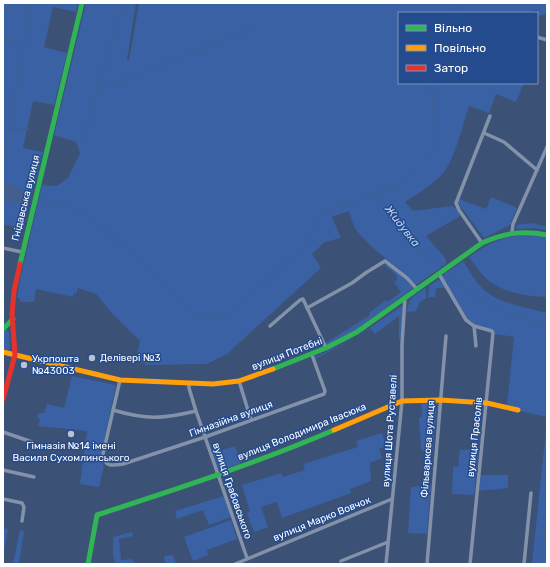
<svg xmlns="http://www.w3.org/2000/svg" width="550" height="567" viewBox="0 0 550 567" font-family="Rubik,sans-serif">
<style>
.green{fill:#3961a3}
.water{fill:#435f8e}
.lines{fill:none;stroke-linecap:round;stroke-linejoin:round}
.stream{stroke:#435f8e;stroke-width:1}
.street{stroke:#8392a9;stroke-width:3.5}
.fast{stroke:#30b455;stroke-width:5}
.slow{stroke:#ff9f0a;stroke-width:5}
.jam{stroke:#e5322d;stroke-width:5}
.poi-dot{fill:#bbc2cf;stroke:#244b8e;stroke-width:1.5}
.labels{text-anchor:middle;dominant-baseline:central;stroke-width:3;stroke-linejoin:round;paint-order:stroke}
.street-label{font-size:10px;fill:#fff;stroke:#244b8e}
.poi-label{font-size:10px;fill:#fff;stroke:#244b8e;text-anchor:start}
.water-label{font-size:11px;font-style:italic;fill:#c0d3f2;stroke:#244b8e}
</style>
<rect width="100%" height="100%" fill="#3c5176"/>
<g class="green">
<polygon points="3,3 78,3 76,12 53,7 44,47 67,53 54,105 33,101 23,148 43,152 28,209 24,229 3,224"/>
<path d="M86 3H136L127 60H129L139 3H547V14L539 16 537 10 519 13H399V83H524L516 102 496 94 489 113 469 106C463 124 456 154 446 169 439 181 417 194 405 202L413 211 452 206 457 210 460 216 426 236 446 259V264L416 285C399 266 373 252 357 231 353 226 351 217 349 211L332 217 341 238 325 242 312 254 321 268 227 354 207 364 147 365 136 360 140 341 111 312 96 294 78 288 76 294 74 293 73 297 36 289 34 302H20V298H17L20 279 42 185 57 186 68 178 80 153 76 142 54 135Z"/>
<polygon points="491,197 517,208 510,225 484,238 458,203 459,199 486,209"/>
<polygon points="532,223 547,227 547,230 533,228 517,229 516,225"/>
<path d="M538 235 547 238V297C528 297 505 293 489 281 481 275 475 265 469 257 496 238 505 236 538 235Z"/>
<path d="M463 261C469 270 475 281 483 289 499 304 526 307 547 313V417L520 411V408L507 405 514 337 495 334 494 330 476 325 467 318 442 276Z"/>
<path d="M381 265C394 264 406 278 413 288L357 329 327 345 326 343 370 315 369 313 386 300 388 302 401 292 394 282 397 280V276C392 270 387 267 381 265Z"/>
<polygon points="438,280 441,281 445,288 436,288 435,297 428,297 429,286"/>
<path d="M425 288 426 289V298L420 302 416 311 407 312C408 298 414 296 425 288Z"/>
<polygon points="402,306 403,308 402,337 399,340 399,316 375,334 370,328 353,339 315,359 315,357 353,339"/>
<polygon points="7,329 9,332 10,348 8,350 3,349 3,333"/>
<polygon points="72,376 116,385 100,460 104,466 99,487 80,484 87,431 38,426 40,419 37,418 39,413 44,413 47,404 64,408"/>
<polygon points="437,402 433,451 421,450 419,417 422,417 421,403"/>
<polygon points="547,420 547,564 532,564"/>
<polygon points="382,433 386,446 379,449 382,458 370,463 371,481 350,489 351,493 282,518 277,502 261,507 268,527 254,532 247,513 250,512 242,485 281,473 283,477 305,470 303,464 358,447 356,441"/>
<polygon points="235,446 241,463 219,471 213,453"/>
<polygon points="479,449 474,495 452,494 453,467 458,467 460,450"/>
<polygon points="481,475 508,475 508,488 479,491"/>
<polygon points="431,485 427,534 408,533 411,487"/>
<polygon points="224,496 231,517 209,525 203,510 177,519 175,511"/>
<polygon points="231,520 237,539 207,550 208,555 193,561 184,537"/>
<polygon points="3,528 8,529 4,551 3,550"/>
<polygon points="20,530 24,531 19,564 13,564"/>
<polygon points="132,532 133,536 119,539 121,560 132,559 134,564 116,564 113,556 113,537"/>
<polygon points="173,555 176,564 161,564 165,563 164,556"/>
</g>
<path class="water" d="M3 182C12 185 24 189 28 199L21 203 3 201Z"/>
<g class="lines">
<g class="stream">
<polyline points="447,13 469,3"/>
<polyline points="3,40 24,42"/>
<polyline points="97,91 256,27"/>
<polyline points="3,127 10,129 29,129"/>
<polyline points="83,141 97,91 124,3"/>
<polyline points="3,166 31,3"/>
<path d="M378 194C389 212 401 229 415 245 423 254 434 259 441 268"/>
<polyline points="37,201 62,205 81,210 133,253 195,316 208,319 232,314 247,297 303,249 314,229 318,217 320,213 395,187 417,171 429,159 436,144 431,83"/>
<polyline points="445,272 452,280 493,307 547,327"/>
<polyline points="540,564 547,519"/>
</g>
<g class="street">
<polyline points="537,37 547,40"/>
<polyline points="484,133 504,142 537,170"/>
<polyline points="512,232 513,224 547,147"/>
<polyline points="482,243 459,210 456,203 490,116"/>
<polyline points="3,248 22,252"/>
<polyline points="439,274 466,320 474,326 492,331 493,333 470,564"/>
<polyline points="307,308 352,283 367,272 385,261 407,278 417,289"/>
<polyline points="270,326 300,300 303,299 326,348"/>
<polyline points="474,326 476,346"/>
<path d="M120 380 103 454C104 467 112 466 123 464L205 437 324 394 325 391 312 355"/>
<polyline points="239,381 251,420"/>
<polyline points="189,383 189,388 196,411 247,558"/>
<path d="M113 410C147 420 162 419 196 411"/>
<polyline points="3,432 32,442"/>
<polyline points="3,470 34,477"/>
<polyline points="3,499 22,503 24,507 22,521"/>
<polyline points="341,561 388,542"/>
<polyline points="235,564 392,499"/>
<polyline points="386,564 402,401 402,344 405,298"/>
<polyline points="427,564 446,336"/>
<polyline points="524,564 531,493"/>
</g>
<g class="fast">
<polyline points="20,264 82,3"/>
<polyline points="3,329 13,319"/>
<path d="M273 369 326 348 357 332 482 243C504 233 523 230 547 235"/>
<path d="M88 564 97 515C177 489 257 463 334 430"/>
</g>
<g class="slow">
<polyline points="3,352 120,380 213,384 239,381 273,369"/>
<polyline points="334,430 402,401 440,400 487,403 518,410"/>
</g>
<polyline class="jam" points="3,399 15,355 12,314 14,291 20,264"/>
</g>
<g class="poi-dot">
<circle cx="92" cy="358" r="4"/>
<circle cx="24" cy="365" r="4"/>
<circle cx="71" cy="434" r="4"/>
</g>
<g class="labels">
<g class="street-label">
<text transform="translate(26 198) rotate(-76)">Гнідавська вулиця</text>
<text transform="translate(287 354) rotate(-21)">вулиця Потебні</text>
<text transform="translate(231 419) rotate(-20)">Гімназійна вулиця</text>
<text transform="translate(390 431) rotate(-86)">вулиця Шота Руставелі</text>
<text transform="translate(302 432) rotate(-22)">вулиця Володимира Івасюка</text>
<text transform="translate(475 437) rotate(-84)">вулиця Прасолів</text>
<text transform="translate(428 449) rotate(-86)">Фільваркова вулиця</text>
<text transform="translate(232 491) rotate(71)">вулиця Грабовського</text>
<text transform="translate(322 519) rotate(-22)">вулиця Марко Вовчок</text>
</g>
<g class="poi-label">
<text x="100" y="358">Делівері №3</text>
<text x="32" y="359">Укрпошта<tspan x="32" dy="12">№43003</tspan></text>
<text x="71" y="446" text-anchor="middle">Гімназія №14 імені<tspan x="71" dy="12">Василя Сухомлинського</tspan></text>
</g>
<g class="water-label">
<text transform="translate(402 226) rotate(52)">Жидувка</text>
</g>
</g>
<rect width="550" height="567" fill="none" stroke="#ffffff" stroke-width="8"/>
<rect x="398" y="12" width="140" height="72" fill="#244b8e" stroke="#7c93bb"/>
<rect x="406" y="25" width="20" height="6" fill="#30b455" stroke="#7c93bb"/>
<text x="434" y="32" font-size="12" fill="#ffffff">Вільно</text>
<rect x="406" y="45" width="20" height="6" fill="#ff9f0a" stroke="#7c93bb"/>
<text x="434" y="52" font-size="12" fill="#ffffff">Повільно</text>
<rect x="406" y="65" width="20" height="6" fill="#e5322d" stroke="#7c93bb"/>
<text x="434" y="72" font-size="12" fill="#ffffff">Затор</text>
</svg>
